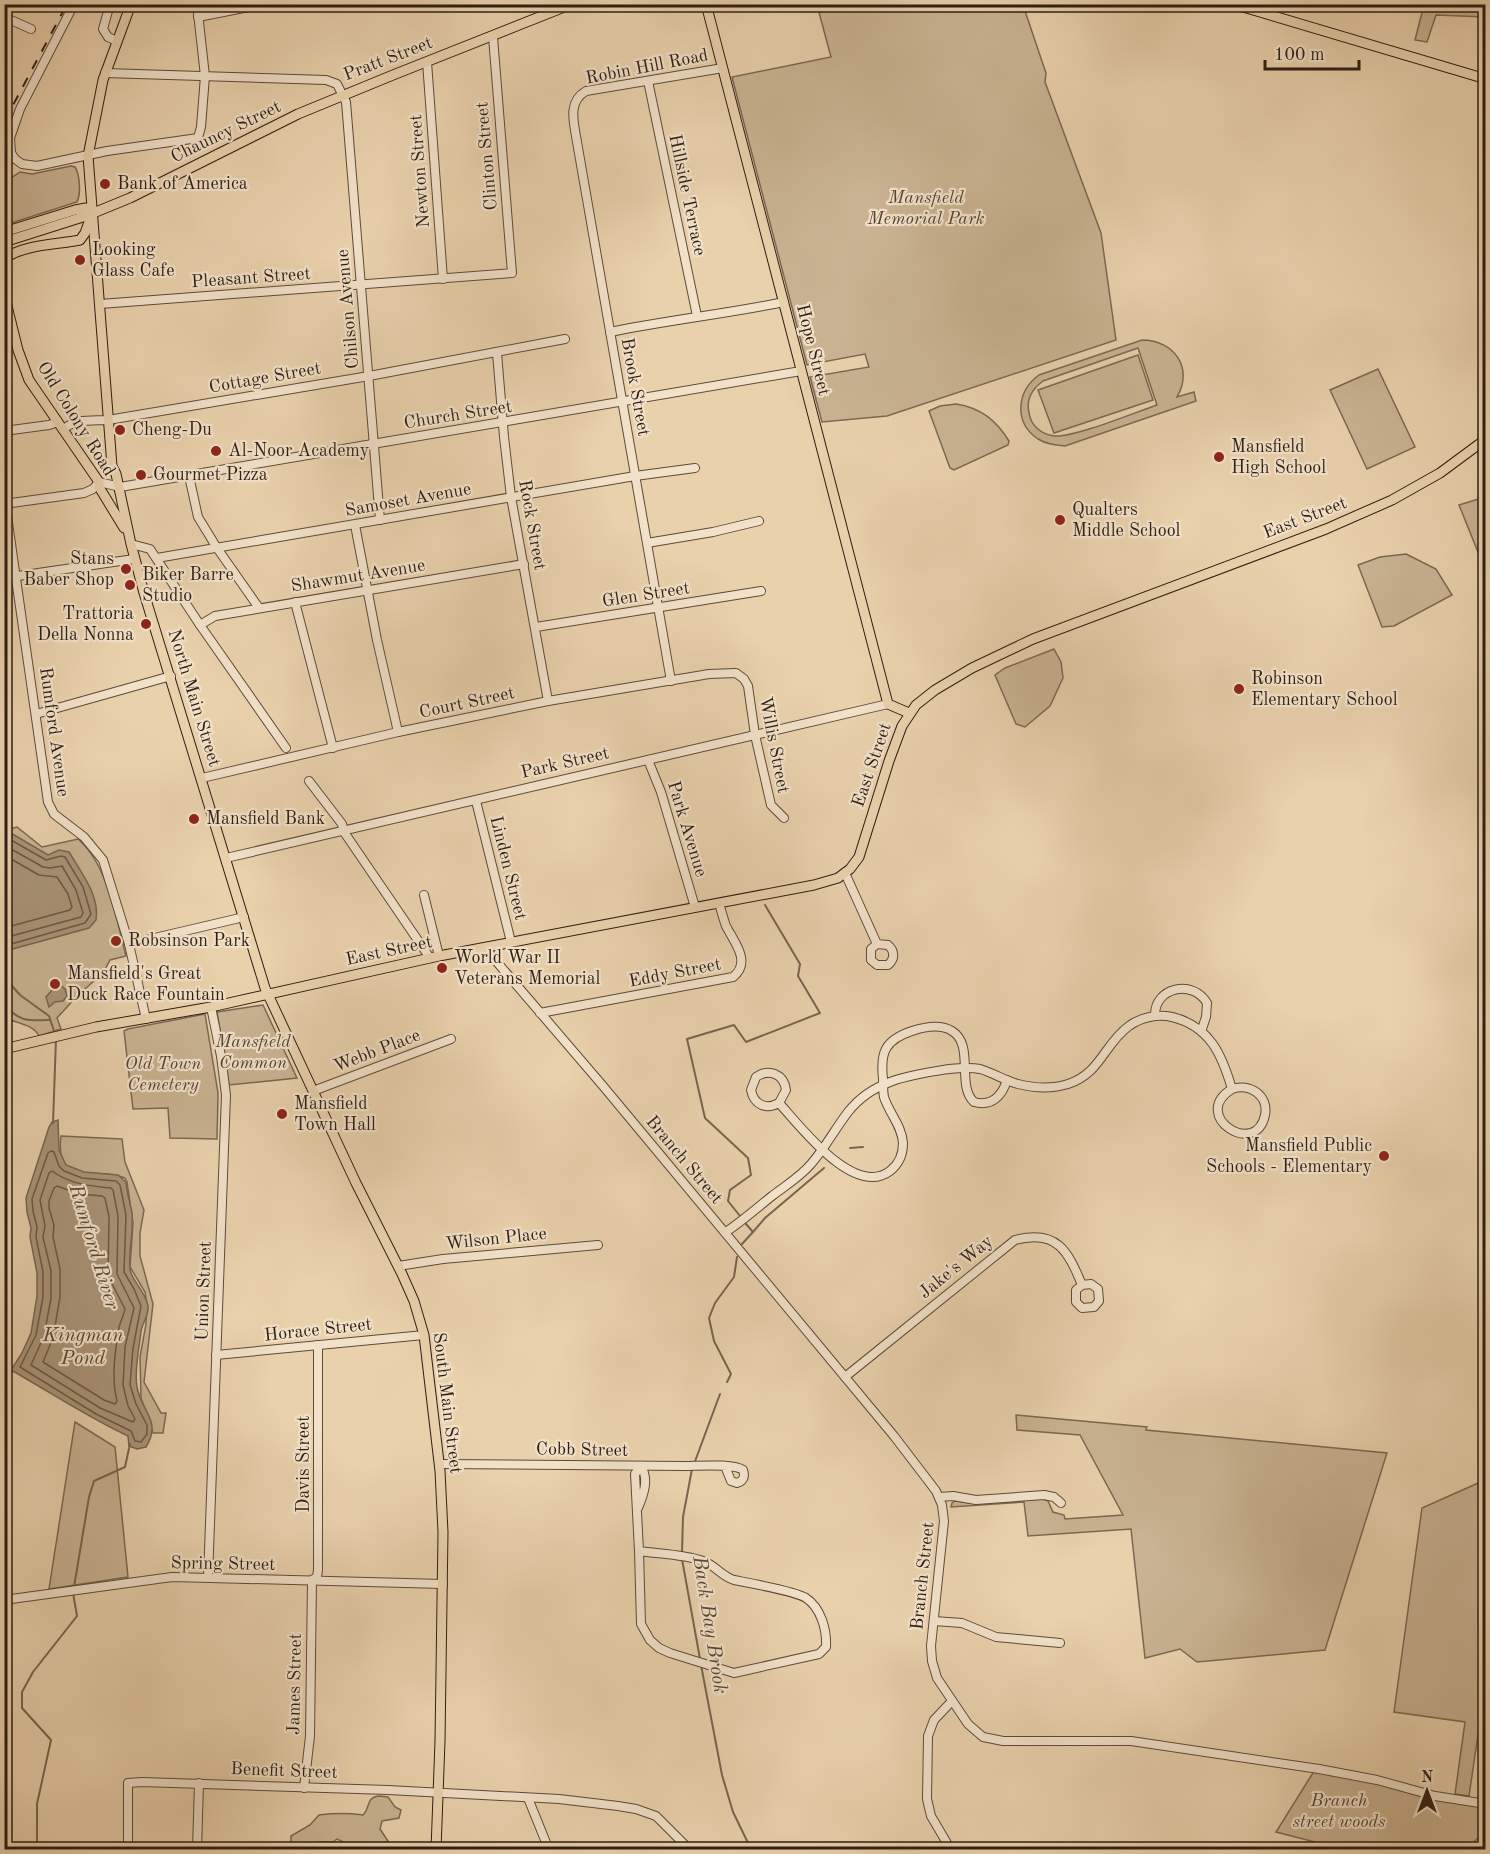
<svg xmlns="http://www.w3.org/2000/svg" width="1490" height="1854" viewBox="0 0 1490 1854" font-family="'Old Standard TT',serif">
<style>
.green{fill:#c9b392;stroke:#7b6852;stroke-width:1.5;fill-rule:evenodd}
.water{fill:#a99478;stroke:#776550;stroke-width:1.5}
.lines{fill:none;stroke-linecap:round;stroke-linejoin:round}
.shore{stroke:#6b5946;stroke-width:1.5}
.stream{stroke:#776550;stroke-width:2}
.minor-casing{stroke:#5c4b39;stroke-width:10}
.major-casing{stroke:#2d1e13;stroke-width:11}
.minor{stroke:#f1e1c9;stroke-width:8}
.major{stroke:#e9d1ac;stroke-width:9}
.rail{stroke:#2d1e13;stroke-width:2;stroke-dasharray:10 10;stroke-linecap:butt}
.poi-dot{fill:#8f2418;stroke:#f1e1c9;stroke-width:2}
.labels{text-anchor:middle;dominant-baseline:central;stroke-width:4.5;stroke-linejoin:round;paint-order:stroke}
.street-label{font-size:18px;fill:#2d1e13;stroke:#f1e1c9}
.poi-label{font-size:18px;fill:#2d1e13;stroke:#f1e1c9;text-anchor:start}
.park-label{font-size:18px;font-style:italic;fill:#544333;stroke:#f1e1c9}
.water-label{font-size:20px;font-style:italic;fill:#584736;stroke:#f1e1c9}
</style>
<rect width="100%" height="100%" fill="#e9d1ac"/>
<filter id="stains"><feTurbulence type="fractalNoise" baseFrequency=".00333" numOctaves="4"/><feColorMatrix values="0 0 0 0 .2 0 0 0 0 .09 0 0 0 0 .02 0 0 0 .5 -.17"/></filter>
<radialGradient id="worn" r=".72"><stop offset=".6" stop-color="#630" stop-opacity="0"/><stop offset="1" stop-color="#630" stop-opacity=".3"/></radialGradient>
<g class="green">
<polygon points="817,5 1023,5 1046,73 1045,82 1101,233 1116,340 887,416 822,422 810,377 869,367 865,354 807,365 732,77 831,57"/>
<polygon points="1424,5 1485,5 1485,17 1436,15 1427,42 1415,40"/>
<path d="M71 166 75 167C80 175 81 194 77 202L5 225V182L20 172 32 174Z"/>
<path d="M1142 340C1174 340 1194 368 1177 397L1194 392 1196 401 1065 446C1055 445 1046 444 1038 439 1013 422 1017 391 1039 375ZM1138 348 1157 405C1136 412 1073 438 1055 436 1042 435 1031 426 1029 413 1026 400 1032 389 1043 381Z"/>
<polygon points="1138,355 1153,400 1054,433 1038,390"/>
<polygon points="1378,369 1415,447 1367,469 1330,390"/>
<path d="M956 404C981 408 996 420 1009 441L1008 445 954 470 950 468 929 411 940 406Z"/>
<polygon points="1485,497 1486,567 1484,567 1459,505"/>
<polygon points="1406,554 1436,569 1452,595 1394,626 1382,627 1358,565 1380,557"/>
<polygon points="1054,649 1061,662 1063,678 1050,706 1025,727 1016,724 995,675 1005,668"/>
<path d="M4 827 6 830 17 827 42 847 78 839C108 865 116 918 126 956L110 960 103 973 77 996 57 1018 61 1029 39 1036C33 1024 16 1023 5 1018Z"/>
<polygon points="263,1005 297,1078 229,1085 217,1012"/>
<polygon points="205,1014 218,1093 217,1139 170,1138 168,1108 133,1109 124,1031 128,1029"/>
<path d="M61 1136 122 1139 125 1162 144 1210 140 1233V1256L153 1304 144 1382 161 1413H166L163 1433H153L141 1398 140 1357 146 1324 147 1306 145 1292 130 1267 133 1223 127 1182 125 1178C97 1166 54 1189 61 1136Z"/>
<polygon points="1016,1415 1147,1427 1146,1430 1387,1453 1325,1650 1197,1662 1180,1649 1145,1658 1131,1529 1028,1536 1024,1502 951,1507 952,1503 955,1501 970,1503 1043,1499 1048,1501 1053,1512 1064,1515 1065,1519 1123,1515 1080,1435 1017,1430"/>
<polygon points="75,1422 115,1447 128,1577 49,1589"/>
<polygon points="1485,1480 1485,1729 1479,1728 1469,1796 1455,1794 1465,1722 1394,1712 1422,1508"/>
<polygon points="1316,1768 1485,1804 1485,1831 1467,1849 1319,1849 1319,1843 1276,1832"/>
<path d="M379 1796 388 1797 395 1807 401 1810 399 1818 382 1821 380 1829 388 1841 370 1849H350L348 1844 337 1839 333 1842H319L310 1849H282L291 1841V1836L310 1825 319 1815C334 1813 348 1813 363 1815 371 1807 365 1798 379 1796Z"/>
</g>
<g class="water">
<path d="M4 829 48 855 59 850 69 852C81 872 100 896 96 920L89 928 9 950 5 953Z"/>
<polygon points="58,983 65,989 67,996 63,1001 55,1002 49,1007 46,997"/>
<path d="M58 1120 59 1150 66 1165 84 1172 118 1175 126 1182C127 1193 130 1203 132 1213 134 1232 128 1251 130 1269 131 1280 146 1292 148 1306 149 1316 142 1323 141 1332 139 1349 134 1371 137 1387 142 1413 162 1421 146 1447L137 1449 129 1446 128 1436C87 1417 50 1392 11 1370L22 1353 31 1333 37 1296V1273L30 1237 31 1228 27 1212 26 1198 49 1127 52 1122Z"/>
</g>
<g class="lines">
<g class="shore">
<polyline points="4,836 46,860 61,856 65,857 83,887 91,914 85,923 4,946"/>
<polyline points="4,845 43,867 50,868 62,866 76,890 83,913 81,917 4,938"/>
<polyline points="4,855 39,875 57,877 68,894 72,907 70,910 4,928"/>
<polygon points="51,1151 54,1152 59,1166 64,1171 82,1178 116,1181 120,1185 126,1215 124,1272 134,1289 141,1306 133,1348 130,1385 136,1404 147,1425 147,1434 141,1442 135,1441 131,1431 96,1414 20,1367 36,1335 43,1297 43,1272 36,1237 37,1227 33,1211 32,1199 48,1153"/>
<path d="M52 1171C70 1184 89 1186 111 1188L113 1190 118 1216 117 1274 134 1308 125 1347 123 1385 128 1406 135 1419 133 1422 100 1408 31 1365 44 1336 51 1298V1271L43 1237 45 1226 40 1200 49 1173Z"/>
<path d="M57 1186 79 1194 102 1196 105 1198 109 1217 108 1276 125 1309C124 1316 120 1321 119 1328 115 1351 111 1378 117 1401L115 1404 104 1400 43 1362 53 1338 60 1297V1269L53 1237 54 1225 49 1208V1201L54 1188Z"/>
</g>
<g class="stream">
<polyline points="4,977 20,995 49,1016 55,1034"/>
<path d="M4 1005C21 1022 27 1021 50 1020"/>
<polyline points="53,1123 56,1039"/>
<polyline points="850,1148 863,1147"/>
<polyline points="740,1216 728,1201 730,1190 751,1175 748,1158 705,1118 687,1039 734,1025 746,1042 820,1013 798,976 800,964 765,905"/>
<polyline points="753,1232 765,1218 824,1168"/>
<polyline points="742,1244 753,1232 746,1224"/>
<polyline points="727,1382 731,1374 714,1341 709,1318 715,1303 734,1277 737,1257"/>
<polyline points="694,1464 720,1394"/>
<polyline points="682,1553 683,1517 692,1469"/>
<polyline points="682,1559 700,1659"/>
<polyline points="74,1587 89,1497 94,1481 125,1467 130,1444"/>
<polyline points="701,1665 722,1775 733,1812 750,1847 761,1850"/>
<polyline points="37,1850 37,1804 51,1740 22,1708 22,1692 33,1672 77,1616 73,1593"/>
</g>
<g class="minor-casing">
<g id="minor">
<polyline points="74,4 20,109 10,138 11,153 15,159 22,164 37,166 107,151 198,138 201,127 205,76 197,4"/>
<polyline points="110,4 103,29 108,37 117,41"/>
<polyline points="4,17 31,29"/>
<polyline points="198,17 264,4"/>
<polyline points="427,62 443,279"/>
<polyline points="105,73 326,80 337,84 346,102 380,520"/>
<polyline points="648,81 697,316"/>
<polyline points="100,304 512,273 493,37"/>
<path d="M610 332C668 320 726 314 784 302"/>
<polyline points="497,353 504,437 511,497 548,701"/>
<path d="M63 430C74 418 93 421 108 420L369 376 565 339"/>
<polyline points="4,431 49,425 58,422"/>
<polyline points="189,476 198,517 217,548 259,608"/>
<polyline points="4,495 48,802 54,814 84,837 103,860 129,944 146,1019"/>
<polyline points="4,504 84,493 93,489 99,482 120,487 801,371"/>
<polyline points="355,525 377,640 398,732"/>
<polyline points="647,543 713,532 759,521"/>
<polyline points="131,544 150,549 200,625 286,748"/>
<polyline points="157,558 635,476 695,468"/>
<polyline points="4,578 134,559"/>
<polyline points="295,602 333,748"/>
<polyline points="200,625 215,616 524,564"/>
<polyline points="536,627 761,591"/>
<path d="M671 681 577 142C574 123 567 102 586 91L723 68"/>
<polyline points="36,714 171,676"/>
<polyline points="648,760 661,792 695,907"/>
<polyline points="202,778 398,732 548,701 709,674 736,673 744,679 748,686 755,735 771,805 784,818"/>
<polyline points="309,781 342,824 344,832 430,958"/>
<polyline points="476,801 511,942"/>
<polyline points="226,858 888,704"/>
<path d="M845 873 877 944 871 949V960L877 965H888C895 959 895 951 888 945L877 944"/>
<polyline points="424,895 439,956"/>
<polyline points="129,944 244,917"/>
<polyline points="487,947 490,954 603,1086 894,1436 936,1491 942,1505 944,1521 931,1646 932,1661 937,1678 968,1724 983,1737 1003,1741 1131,1741 1319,1769 1377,1780 1435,1796 1486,1804"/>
<path d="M540 1013 733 977C752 962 734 942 726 926 723 918 721 910 719 903"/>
<path d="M1155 1016C1154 987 1193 979 1207 1003L1206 1017 1202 1029"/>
<polyline points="313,1091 451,1039"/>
<path d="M779 1103 786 1090C784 1074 769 1068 756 1077L751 1090C754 1105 766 1110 779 1103 801 1127 854 1198 890 1171 899 1164 903 1155 903 1143 902 1126 889 1113 884 1097 883 1092 883 1085 883 1079 880 1052 885 1040 912 1031 924 1027 941 1024 952 1031 975 1045 956 1086 974 1102 992 1107 1002 1096 1007 1080"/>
<path d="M726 1232C742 1221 757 1208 772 1196 785 1186 800 1177 811 1164 825 1148 835 1129 848 1112 873 1080 910 1075 949 1069 959 1068 970 1067 980 1069 994 1073 1005 1081 1018 1084 1034 1088 1052 1089 1068 1084 1101 1073 1104 1044 1129 1026 1141 1017 1158 1014 1172 1017 1210 1026 1222 1055 1232 1089 1189 1115 1256 1159 1265 1115 1269 1095 1249 1083 1232 1089"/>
<polyline points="398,1266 443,1259 598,1245"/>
<polyline points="216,1355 424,1335"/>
<path d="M845 1377 1015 1240C1057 1229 1068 1251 1082 1285L1076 1290V1302L1082 1308 1094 1307 1099 1301 1098 1289 1091 1284 1082 1285"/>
<path d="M439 1464C521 1465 603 1466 684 1466 698 1466 734 1463 743 1470 745 1476 744 1481 737 1483L731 1481 725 1466"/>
<polyline points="939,1497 953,1496 976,1500 1044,1495 1054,1497 1061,1503"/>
<path d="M638 1508C644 1494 649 1479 641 1466L635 1474 639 1551C659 1554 683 1554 703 1561 715 1565 721 1576 734 1580 749 1583 795 1591 806 1598 821 1608 827 1630 826 1647L819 1654 734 1673 670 1653 659 1648 650 1640 641 1624 639 1551"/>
<polyline points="208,1577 226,1095 221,1056 211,1007"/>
<polyline points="4,1600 172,1577 443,1584"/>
<polyline points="934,1621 962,1623 996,1637 1060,1643"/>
<polyline points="304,1788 310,1736 312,1580 317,1577 318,1570 318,1345"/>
<polyline points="528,1798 549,1850"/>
<polyline points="128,1850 128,1783 142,1782 388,1790 559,1799 618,1806 636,1809 656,1816 690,1850"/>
<polyline points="197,1850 199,1783"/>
<polyline points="951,1850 931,1816 927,1799 928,1736 934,1720 952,1701"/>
</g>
</g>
<g class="major-casing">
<g id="major">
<polyline points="131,4 103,80 88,156 112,466 116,474 131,544 144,593 265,988 356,1183 402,1274 414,1301 424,1335 440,1471 443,1532 440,1741 436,1850"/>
<polyline points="706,4 888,704 909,713"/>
<polyline points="1233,4 1486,79"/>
<polyline points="4,232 75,210 86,208 92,212"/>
<polyline points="4,242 86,216 130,198 298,114 393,75 572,4"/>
<path d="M4 259C24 244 56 245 80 240L85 233 90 219"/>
<polyline points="4,294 18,350 29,380 99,482 99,487 124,528"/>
<polyline points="4,1049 96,1027 211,1007 439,956 814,885 838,878 850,869 859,857 889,761 902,726 916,705 935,690 972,668 1033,639 1326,529 1392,500 1440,473 1486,439"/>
</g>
</g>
<use href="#minor" class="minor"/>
<use href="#major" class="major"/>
<polyline class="rail" points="4,122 67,4"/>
</g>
<g class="poi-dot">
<circle cx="105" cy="184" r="6"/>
<circle cx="80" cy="260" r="6"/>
<circle cx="120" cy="430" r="6"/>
<circle cx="216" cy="451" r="6"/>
<circle cx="1219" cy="457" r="6"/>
<circle cx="141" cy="475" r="6"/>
<circle cx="1060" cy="520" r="6"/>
<circle cx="126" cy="569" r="6"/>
<circle cx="130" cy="585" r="6"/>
<circle cx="146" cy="624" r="6"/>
<circle cx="1239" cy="689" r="6"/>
<circle cx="194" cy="819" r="6"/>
<circle cx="116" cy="941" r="6"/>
<circle cx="442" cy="968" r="6"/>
<circle cx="55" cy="984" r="6"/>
<circle cx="282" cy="1114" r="6"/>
<circle cx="1384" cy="1156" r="6"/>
</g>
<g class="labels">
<g class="street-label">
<text transform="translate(388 59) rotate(-21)">Pratt Street</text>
<text transform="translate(647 67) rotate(-11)">Robin Hill Road</text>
<text transform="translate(226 132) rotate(-26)">Chauncy Street</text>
<text transform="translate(487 156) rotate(-95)">Clinton Street</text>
<text transform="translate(420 171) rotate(-94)">Newton Street</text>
<text transform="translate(687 195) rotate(78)">Hillside Terrace</text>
<text transform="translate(251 278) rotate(-4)">Pleasant Street</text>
<text transform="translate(348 309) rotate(-95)">Chilson Avenue</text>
<text transform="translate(813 350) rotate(76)">Hope Street</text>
<text transform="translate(265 378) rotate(-10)">Cottage Street</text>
<text transform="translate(635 387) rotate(80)">Brook Street</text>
<text transform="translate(458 415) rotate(-9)">Church Street</text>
<text transform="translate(76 419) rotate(58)">Old Colony Road</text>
<text transform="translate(408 500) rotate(-10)">Samoset Avenue</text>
<text transform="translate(1305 518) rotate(-21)">East Street</text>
<text transform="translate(532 525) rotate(80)">Rock Street</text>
<text transform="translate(358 576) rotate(-9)">Shawmut Avenue</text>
<text transform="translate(646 595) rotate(-9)">Glen Street</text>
<text transform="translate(194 698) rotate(73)">North Main Street</text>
<text transform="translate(467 703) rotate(-12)">Court Street</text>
<text transform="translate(54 732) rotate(82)">Rumford Avenue</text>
<text transform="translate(774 745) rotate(79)">Willis Street</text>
<text transform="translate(565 763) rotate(-13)">Park Street</text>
<text transform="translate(872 765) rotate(-71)">East Street</text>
<text transform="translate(687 829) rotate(73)">Park Avenue</text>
<text transform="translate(508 868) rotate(76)">Linden Street</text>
<text transform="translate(389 951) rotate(-12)">East Street</text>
<text transform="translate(675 973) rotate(-11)">Eddy Street</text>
<text transform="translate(377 1051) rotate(-21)">Webb Place</text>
<text transform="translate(684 1160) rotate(50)">Branch Street</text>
<text transform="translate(496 1239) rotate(-6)">Wilson Place</text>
<text transform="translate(956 1267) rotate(-39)">Jake's Way</text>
<text transform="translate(204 1291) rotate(-88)">Union Street</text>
<text transform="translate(318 1330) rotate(-6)">Horace Street</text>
<text transform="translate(447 1403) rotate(83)">South Main Street</text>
<text transform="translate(582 1450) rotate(1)">Cobb Street</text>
<text transform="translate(304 1464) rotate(-90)">Davis Street</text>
<text transform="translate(223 1564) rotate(1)">Spring Street</text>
<text transform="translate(923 1576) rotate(-84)">Branch Street</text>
<text transform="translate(295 1684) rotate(-89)">James Street</text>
<text transform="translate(284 1771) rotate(2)">Benefit Street</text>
</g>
<g class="poi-label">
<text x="117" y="184">Bank of America</text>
<text x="92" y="250">Looking<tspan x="92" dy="21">Glass Cafe</tspan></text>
<text x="132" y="430">Cheng-Du</text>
<text x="1231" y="447">Mansfield<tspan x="1231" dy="21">High School</tspan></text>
<text x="228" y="451">Al-Noor Academy</text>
<text x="153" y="475">Gourmet Pizza</text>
<text x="1072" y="510">Qualters<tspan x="1072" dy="21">Middle School</tspan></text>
<text x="114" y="559" text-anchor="end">Stans<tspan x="114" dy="21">Baber Shop</tspan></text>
<text x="142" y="575">Biker Barre<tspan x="142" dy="21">Studio</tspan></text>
<text x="134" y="614" text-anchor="end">Trattoria<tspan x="134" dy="21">Della Nonna</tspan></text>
<text x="1251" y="679">Robinson<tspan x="1251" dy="21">Elementary School</tspan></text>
<text x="206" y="819">Mansfield Bank</text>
<text x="128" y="941">Robsinson Park</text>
<text x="454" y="958">World War II<tspan x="454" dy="21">Veterans Memorial</tspan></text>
<text x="67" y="974">Mansfield's Great<tspan x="67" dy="21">Duck Race Fountain</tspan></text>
<text x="294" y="1104">Mansfield<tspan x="294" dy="21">Town Hall</tspan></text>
<text x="1372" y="1146" text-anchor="end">Mansfield Public<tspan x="1372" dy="21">Schools - Elementary</tspan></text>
</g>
<g class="park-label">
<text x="926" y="198">Mansfield<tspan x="926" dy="21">Memorial Park</tspan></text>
<text x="253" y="1042">Mansfield<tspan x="253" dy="21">Common</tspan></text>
<text x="163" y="1064">Old Town<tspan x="163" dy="21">Cemetery</tspan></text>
<text x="1339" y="1801">Branch<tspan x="1339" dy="21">street woods</tspan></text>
</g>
<g class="water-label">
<text transform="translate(93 1247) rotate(73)">Rumford River</text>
<text x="83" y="1336">Kingman<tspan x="83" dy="23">Pond</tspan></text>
<text transform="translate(709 1625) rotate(81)">Back Bay Brook</text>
</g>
</g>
<rect width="1490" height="1854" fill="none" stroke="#e9d1ac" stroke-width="24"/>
<rect x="6" y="6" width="1478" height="1842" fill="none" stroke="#2d1e13" stroke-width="3"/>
<rect x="12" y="12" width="1466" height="1830" fill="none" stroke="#2d1e13" stroke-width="1.5"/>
<g transform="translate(1427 1791)" stroke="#f1e1c9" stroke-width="4.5" paint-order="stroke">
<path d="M0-4.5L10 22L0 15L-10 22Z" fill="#2d1e13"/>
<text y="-9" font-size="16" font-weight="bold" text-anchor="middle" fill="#2d1e13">N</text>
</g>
<path d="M1265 60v9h94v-9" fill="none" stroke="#2d1e13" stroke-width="3"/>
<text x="1274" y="60" font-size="18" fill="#2d1e13" stroke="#f1e1c9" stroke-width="4.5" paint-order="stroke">100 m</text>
<rect width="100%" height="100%" filter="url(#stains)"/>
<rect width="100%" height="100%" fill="url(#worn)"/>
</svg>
